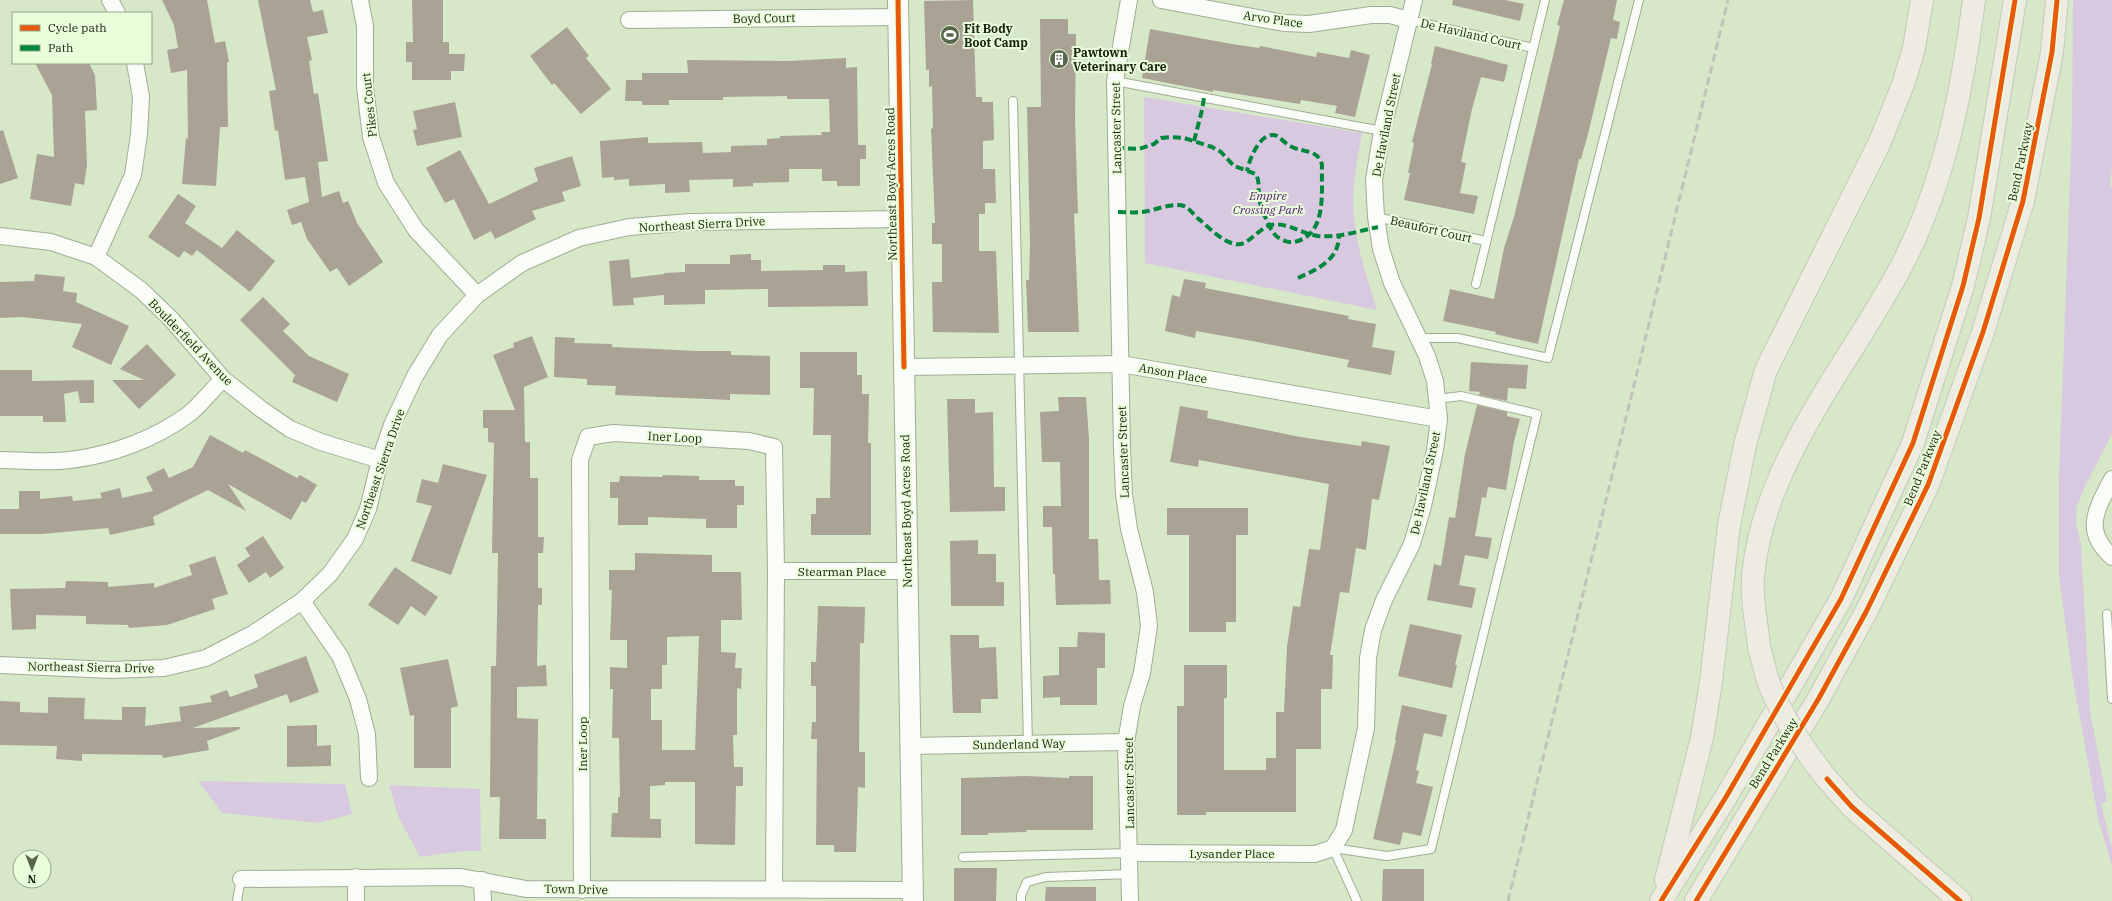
<svg xmlns="http://www.w3.org/2000/svg" width="2112" height="901" viewBox="0 0 2112 901" font-family="'IBM Plex Serif',serif">
<style>
.green{fill:#d8c9e1}
.building{fill:#aba296;fill-rule:evenodd}
.lines{fill:none;stroke-linecap:round;stroke-linejoin:round}
.service-casing{stroke:#a0ad95;stroke-width:10}
.minor-casing{stroke:#a0ad95;stroke-width:18}
.tertiary-casing{stroke:#a0ad95;stroke-width:22}
.trunk-casing{stroke:#c2cbba;stroke-width:24}
.service{stroke:#f9fcf7;stroke-width:8}
.minor{stroke:#f9fcf7;stroke-width:16}
.tertiary{stroke:#f9fcf7;stroke-width:20}
.trunk{stroke:#eeece2;stroke-width:22}
.rail{stroke:#bfc3bb;stroke-width:3;stroke-dasharray:8 4;stroke-linecap:butt}
.trunk-bridge-casing{stroke:#c2cbba;stroke-width:24;stroke-linecap:butt}
.trunk-bridge{stroke:#eeece2;stroke-width:22}
.quiet{stroke:#00873e;stroke-width:4;stroke-dasharray:8 4;stroke-linecap:butt}
.cycleway-casing{stroke:#eafddb;stroke-width:8}
.cycleway{stroke:#e8590c;stroke-width:5}
.labels{text-anchor:middle;dominant-baseline:central;stroke-width:4;stroke-linejoin:round;paint-order:stroke}
.street-label{font-size:12px;fill:#16210b;stroke:#eafddb}
.poi-label{font-size:12px;font-weight:bold;fill:#16210b;stroke:#eafddb;text-anchor:start}
.park-label{font-size:12px;font-style:italic;fill:#541773;stroke:#eafddb}
</style>
<rect width="100%" height="100%" fill="#d6e8c8"/>
<g class="green">
<polygon points="2073,0 2112,0 2112,169 2110,184 2112,189 2112,434 2086,484 2077,505 2076,522 2081,546 2090,711 2107,801 2101,804 2112,848 2112,866 2098,818 2072,674 2059,575 2059,478 2072,123"/>
<path d="M1144 97 1362 133C1357 161 1351 190 1354 218 1357 249 1368 280 1377 310L1145 263Z"/>
<polygon points="198,781 345,784 352,814 318,823 222,813"/>
<polygon points="389,785 480,789 481,851 464,851 420,857 399,818"/>
</g>
<g class="building">
<polygon points="162,0 207,0 215,43 225,41 229,62 227,62 228,127 220,127 216,186 182,184 186,138 188,139 187,70 171,73 167,50 178,48 174,25"/>
<polygon points="258,0 310,0 313,12 323,10 328,33 307,37 312,60 309,61 314,94 318,93 328,161 318,162 322,197 339,191 343,203 348,201 357,223 383,262 349,286 337,268 330,272 307,239 301,222 292,225 287,210 309,202 305,177 285,180 278,130 275,131 269,91 276,90"/>
<polygon points="412,0 443,0 443,42 449,42 449,54 465,54 464,71 451,71 451,80 412,80 412,62 406,62 406,42 413,42"/>
<polygon points="973,0 976,97 982,97 982,102 993,102 994,140 983,141 983,169 995,169 996,203 985,203 985,214 979,214 979,251 996,251 999,333 933,332 932,282 942,282 942,244 932,244 932,223 935,223 931,129 933,128 932,86 929,87 929,70 926,70 924,1"/>
<polygon points="1453,0 1505,0 1524,4 1520,21 1452,5"/>
<polygon points="1564,0 1617,0 1613,20 1620,22 1617,39 1611,38 1588,134 1581,159 1579,159 1538,344 1495,334 1496,332 1443,321 1450,289 1494,299 1504,248 1514,217 1553,56 1560,26 1557,25"/>
<polygon points="1040,19 1068,19 1068,34 1076,34 1075,120 1078,213 1074,214 1079,332 1028,332 1026,280 1029,280 1030,244 1027,107 1041,107"/>
<polygon points="567,27 589,56 586,58 611,89 581,114 554,83 552,85 530,56"/>
<polygon points="1150,29 1232,44 1259,48 1260,46 1316,57 1317,52 1349,58 1351,50 1370,55 1355,117 1335,113 1337,106 1301,100 1300,104 1213,90 1213,92 1142,78"/>
<polygon points="1435,46 1508,65 1504,82 1481,77 1472,109 1461,162 1466,163 1460,193 1478,196 1474,214 1404,200 1410,173 1408,173 1414,143 1412,142 1432,64 1431,64"/>
<polygon points="846,58 846,68 857,67 858,145 866,145 866,159 860,159 860,186 837,186 837,181 822,181 822,169 789,169 789,182 753,183 753,186 733,187 733,179 689,180 690,192 665,193 665,184 629,186 629,179 614,180 614,177 602,178 600,141 648,137 648,143 702,142 703,153 731,152 731,146 767,145 767,139 780,138 780,136 822,135 821,132 830,132 829,99 787,99 787,96 723,97 723,100 669,100 669,105 642,105 642,101 625,101 626,80 642,80 642,73 688,73 687,60 787,61"/>
<polygon points="35,63 89,63 95,75 97,110 85,111 87,165 84,185 75,183 71,206 30,199 37,154 54,157 52,95"/>
<polygon points="455,102 462,137 417,146 413,130 417,129 413,111"/>
<polygon points="3,130 18,178 0,184 0,131"/>
<polygon points="460,150 489,204 538,181 534,168 572,156 581,186 562,192 565,201 532,211 536,219 495,239 491,231 474,240 454,199 445,203 426,168"/>
<polygon points="178,194 196,206 185,223 222,248 237,230 275,261 250,292 197,250 192,256 184,251 179,258 148,237"/>
<polygon points="751,254 751,260 761,260 761,271 823,270 823,265 845,265 845,272 867,271 868,306 768,307 768,289 705,290 705,304 664,305 664,295 633,298 634,305 613,306 609,261 629,259 631,278 664,274 664,273 685,272 685,264 730,264 730,255"/>
<polygon points="35,274 65,277 63,291 77,293 76,302 129,326 111,365 72,347 82,324 22,317 0,318 0,282 34,281"/>
<polygon points="1184,279 1206,283 1205,288 1349,316 1348,319 1376,324 1372,347 1395,351 1391,375 1347,367 1349,360 1252,341 1196,331 1195,338 1165,331 1172,295 1180,297"/>
<polygon points="263,297 290,324 283,331 309,356 349,374 337,402 292,382 295,375 240,320"/>
<polygon points="532,336 548,377 524,387 525,442 530,442 530,478 538,478 538,537 544,537 543,553 538,553 538,588 542,588 542,605 538,605 537,666 546,665 547,686 517,687 517,718 538,719 537,819 546,819 546,839 499,839 500,797 490,797 491,666 496,666 497,616 498,553 492,553 494,443 488,442 488,428 483,428 483,410 515,410 493,355 514,347 513,343"/>
<polygon points="555,337 575,338 574,343 612,344 612,347 697,351 731,351 731,355 770,356 770,395 730,394 730,400 615,395 616,386 587,385 587,379 554,377"/>
<polygon points="147,344 176,375 139,409 112,380 144,380 120,369"/>
<polygon points="800,352 857,352 857,375 862,375 862,394 869,394 868,443 871,443 871,535 811,535 811,514 816,514 816,498 830,498 831,435 813,435 814,388 800,388"/>
<polygon points="1471,362 1528,365 1526,389 1508,388 1507,401 1479,395 1480,392 1469,391"/>
<polygon points="0,370 32,370 32,381 94,380 94,403 80,403 78,391 64,394 66,422 43,422 43,416 0,416"/>
<polygon points="1058,397 1086,397 1089,439 1089,539 1098,539 1099,580 1110,580 1111,604 1056,605 1055,574 1053,574 1052,527 1043,527 1043,506 1061,506 1060,462 1042,462 1040,412 1059,411"/>
<polygon points="947,399 975,399 975,413 993,412 994,487 1005,487 1005,511 950,512"/>
<polygon points="1477,405 1507,412 1507,416 1520,419 1514,441 1506,490 1488,487 1486,498 1482,497 1475,536 1492,538 1488,559 1465,555 1459,585 1476,588 1472,608 1427,600 1434,564 1441,566 1449,517 1455,518 1465,454"/>
<polygon points="1180,406 1208,411 1207,418 1300,437 1361,446 1362,441 1390,446 1379,500 1372,499 1366,550 1356,548 1349,593 1340,592 1330,655 1333,655 1332,689 1321,689 1321,749 1296,749 1296,812 1206,812 1206,815 1177,815 1177,706 1184,706 1184,665 1227,665 1227,698 1224,698 1224,770 1266,770 1266,758 1276,758 1276,712 1284,712 1287,647 1293,606 1300,607 1309,549 1320,550 1329,484 1199,460 1198,467 1170,462"/>
<polygon points="210,435 243,453 245,450 297,478 300,475 317,485 306,503 302,501 291,520 228,484 246,511 208,490 153,517 155,525 110,535 108,528 42,534 0,534 0,509 19,509 19,491 40,491 40,499 72,496 73,501 102,498 100,493 120,488 122,498 153,491 146,477 164,468 169,478 193,467"/>
<polygon points="443,464 487,475 451,575 411,561 432,506 416,502 422,479 438,483"/>
<polygon points="663,475 699,476 699,480 735,480 735,486 744,486 744,505 737,505 737,528 706,528 706,519 648,517 648,525 618,525 618,498 610,498 610,482 619,482 620,476 662,477"/>
<polygon points="1167,508 1248,508 1248,535 1236,535 1236,622 1226,622 1226,632 1189,632 1189,535 1167,535"/>
<polygon points="263,536 284,568 270,578 266,572 249,583 237,565 250,556 245,548"/>
<polygon points="978,540 978,554 996,554 996,582 1004,582 1004,606 951,606 950,541"/>
<path d="M635 553 712 555V572H741L742 620H721V652L736 653 735 668H742L741 689 737 688V735H733L734 767H743V786H736L735 845 695 844V782H665V785L650 786V819H661V838L611 837 612 813H618V797H620L619 738H612L613 689H610V667L627 668V640H610L612 590H609V570H635ZM699 636 695 750H662V720H651V689H662V665H667V637Z"/>
<polygon points="215,556 228,594 212,599 215,609 167,625 129,628 128,625 86,624 86,616 36,615 36,629 12,630 10,589 65,588 66,581 108,582 108,587 154,583 154,588 192,575 189,565"/>
<polygon points="395,567 438,597 425,616 411,606 398,625 368,605"/>
<polygon points="818,606 865,607 864,643 860,643 859,752 865,752 865,788 858,787 856,852 834,852 834,845 816,845 817,739 811,739 812,722 816,722 816,686 811,686 811,662 816,662"/>
<polygon points="1410,624 1462,635 1455,665 1457,665 1452,688 1398,676"/>
<polygon points="1078,632 1105,633 1105,668 1097,668 1097,705 1060,705 1060,697 1043,698 1043,676 1059,675 1059,647 1077,647"/>
<polygon points="950,635 979,635 979,648 996,647 998,699 981,699 981,713 953,713"/>
<polygon points="306,656 319,692 290,703 287,694 193,728 240,727 240,729 207,741 209,750 163,758 162,755 82,754 82,761 56,759 57,746 0,745 0,701 20,702 20,712 48,713 48,697 85,698 84,719 122,720 122,707 146,707 145,726 181,721 182,728 179,707 212,702 210,696 227,690 230,697 258,687 254,675"/>
<polygon points="448,659 458,706 451,708 451,768 414,768 414,715 410,716 400,668"/>
<polygon points="1402,705 1447,715 1442,737 1424,733 1416,770 1419,771 1416,783 1433,787 1421,836 1403,832 1400,845 1373,839 1396,740 1395,739"/>
<polygon points="317,725 317,746 331,745 331,766 287,767 287,726"/>
<polygon points="1026,776 1069,778 1069,776 1093,776 1093,830 1026,830 1027,832 988,833 988,835 961,835 961,778"/>
<polygon points="954,868 997,868 996,901 954,901"/>
<polygon points="1383,869 1424,869 1424,901 1382,901"/>
<polygon points="1046,887 1096,887 1096,901 1045,901"/>
</g>
<g class="lines">
<g class="service-casing">
<g id="service">
<polyline points="1409,20 1533,48"/>
<polyline points="1115,81 1382,131"/>
<polyline points="1013,101 1028,745"/>
<polyline points="1376,217 1486,241"/>
<polyline points="1476,284 1545,0"/>
<polyline points="1418,338 1458,338 1548,358 1639,0"/>
<polyline points="2107,614 2112,699"/>
<polyline points="1333,848 1387,856 1431,849 1537,414 1461,396 1437,399"/>
<polyline points="1333,848 1357,901"/>
<polyline points="963,857 1130,853"/>
<polyline points="237,901 241,879"/>
<polyline points="1021,901 1021,895 1027,882 1046,877 1130,874"/>
</g>
</g>
<g class="minor-casing">
<g id="minor">
<polyline points="110,0 117,13"/>
<polyline points="360,0 365,26 365,87 371,137 386,183 416,230 477,295"/>
<polyline points="1129,0 1115,81 1122,448 1124,494 1129,529 1145,592 1149,626 1142,673 1132,706 1126,742 1130,901"/>
<polyline points="1161,0 1284,23 1309,24 1371,15 1390,15 1409,20"/>
<polyline points="629,20 899,17"/>
<polyline points="0,236 51,242 96,257 141,290 171,319 223,379 261,409 290,429 321,442 380,460"/>
<polyline points="96,257 133,175 139,134 141,97 135,63"/>
<polyline points="904,367 1121,364 1439,419"/>
<path d="M0 460C23 460 48 463 70 460 112 455 155 439 189 414 201 404 212 390 223 379"/>
<path d="M2112 479C2097 509 2082 530 2112 557"/>
<polyline points="776,571 907,571"/>
<polyline points="302,601 340,656 358,699 367,734 369,778"/>
<polyline points="0,665 111,670 164,668 206,658 254,633 302,601 330,574 355,539 368,509 380,460 392,425 415,376 440,335 477,295 522,263 579,238 629,227 690,222 902,219"/>
<polyline points="911,746 1126,742"/>
<polyline points="1130,853 1315,854 1333,848 1344,830 1366,728 1368,658 1373,630 1384,600 1412,544 1423,506 1435,450 1439,419 1435,381 1427,356 1392,283 1381,249 1376,217 1374,180 1382,131 1414,0"/>
<polyline points="241,879 461,877 526,889 913,890"/>
<polyline points="482,880 483,901"/>
<polyline points="582,890 580,460 588,437 613,433 749,441 774,447 776,571 774,889"/>
<polyline points="356,901 356,877"/>
</g>
</g>
<g class="tertiary-casing">
<polyline id="tertiary" points="898,0 913,901"/>
</g>
<g class="trunk-casing">
<g id="trunk">
<path d="M1759 647C1757 624 1751 600 1753 577 1763 461 1850 364 1902 265 1945 182 1962 91 1974 0"/>
<polyline points="1827,779 1852,807 1960,901"/>
<polyline points="1666,880 1702,738 1711,682 1729,525 1745,445 1766,370 1879,144 1904,82 1914,48 1922,0"/>
<polyline points="1661,901 1726,797 1841,599 1913,443 1963,286 1979,218 2015,0"/>
<polyline points="1696,901 1819,698 1866,612 1928,485 1983,332 2023,201 2052,52 2057,0"/>
</g>
</g>
<use href="#service" class="service"/>
<use href="#minor" class="minor"/>
<use href="#tertiary" class="tertiary"/>
<use href="#trunk" class="trunk"/>
<polyline class="rail" points="1508,901 1728,0"/>
<g class="trunk-bridge-casing">
<path id="trunk-bridge" d="M1759 647C1763 660 1765 674 1770 686 1784 720 1804 750 1827 779"/>
</g>
<use href="#trunk-bridge" class="trunk-bridge"/>
<g class="quiet">
<polyline points="1194,141 1202,110 1204,98"/>
<path d="M1116 148 1139 149 1154 144 1161 138 1171 137 1184 138 1212 147 1221 152 1234 166 1256 174C1260 183 1258 189 1259 198 1260 206 1268 225 1273 232 1277 239 1287 243 1294 242 1328 235 1321 191 1322 165 1318 149 1305 153 1292 147 1287 145 1282 139 1277 136 1261 129 1249 160 1247 171"/>
<path d="M1118 212C1126 212 1134 213 1142 212 1154 211 1172 202 1184 206 1191 209 1194 216 1200 220 1209 228 1223 242 1235 244 1248 247 1257 229 1271 225 1288 222 1302 234 1318 236 1338 238 1359 231 1378 227"/>
<path d="M1298 278C1318 269 1339 260 1339 235"/>
</g>
<g class="cycleway-casing">
<g id="cycleway">
<polyline points="898,0 904,367"/>
<polyline points="1827,779 1852,807 1960,901"/>
<polyline points="1661,901 1726,797 1841,599 1913,443 1963,286 1979,218 2015,0"/>
<polyline points="1696,901 1819,698 1866,612 1928,485 1983,332 2023,201 2052,52 2057,0"/>
</g>
</g>
<use href="#cycleway" class="cycleway"/>
</g>
<defs>
<g id="stadium-disc" transform="scale(1)"><circle r="9.5" fill="#59674d" stroke="#eafddb"/><path d="M0-5a6.5 5 0 1 0 0 10a6.5 5 0 1 0 0-10ZM-3.5-1.8h7v3.6h-7Z" fill="#fff"/></g>
<g id="building-disc" transform="scale(1)"><circle r="9.5" fill="#59674d" stroke="#eafddb"/><path d="M-4-6H4V6H1V3H-1V6H-4ZM-2.5-4.3h1.7v1.8h-1.7ZM.8-4.3h1.7v1.8H.8ZM-2.5-1h1.7V.8h-1.7ZM.8-1h1.7V.8H.8Z" fill="#fff"/></g>
</defs>
<g fill-rule="evenodd">
<use href="#stadium-disc" x="950" y="35"/>
<use href="#building-disc" x="1059" y="59"/>
</g>
<g class="labels">
<g class="street-label">
<text transform="translate(764 18) rotate(-1)">Boyd Court</text>
<text transform="translate(1273 19) rotate(8)">Arvo Place</text>
<text transform="translate(1471 34) rotate(13)">De Haviland Court</text>
<text transform="translate(369 105) rotate(-96)">Pikes Court</text>
<text transform="translate(1386 125) rotate(-79)">De Haviland Street</text>
<text transform="translate(1116 128) rotate(-91)">Lancaster Street</text>
<text transform="translate(2020 162) rotate(-78)">Bend Parkway</text>
<text transform="translate(891 184) rotate(-91)">Northeast Boyd Acres Road</text>
<text transform="translate(702 224) rotate(-3)">Northeast Sierra Drive</text>
<text transform="translate(1431 229) rotate(13)">Beaufort Court</text>
<text transform="translate(191 342) rotate(46)">Boulderfield Avenue</text>
<text transform="translate(1173 373) rotate(10)">Anson Place</text>
<text transform="translate(675 437) rotate(3)">Iner Loop</text>
<text transform="translate(1123 452) rotate(-92)">Lancaster Street</text>
<text transform="translate(1922 468) rotate(-68)">Bend Parkway</text>
<text transform="translate(380 469) rotate(-71)">Northeast Sierra Drive</text>
<text transform="translate(1425 483) rotate(-78)">De Haviland Street</text>
<text transform="translate(906 511) rotate(-91)">Northeast Boyd Acres Road</text>
<text x="842" y="571">Stearman Place</text>
<text transform="translate(91 667) rotate(1)">Northeast Sierra Drive</text>
<text transform="translate(582 744) rotate(-90)">Iner Loop</text>
<text transform="translate(1019 744) rotate(-1)">Sunderland Way</text>
<text transform="translate(1773 753) rotate(-58)">Bend Parkway</text>
<text transform="translate(1129 783) rotate(-91)">Lancaster Street</text>
<text x="1232" y="853">Lysander Place</text>
<text transform="translate(576 889) rotate(1)">Town Drive</text>
</g>
<g class="poi-label">
<text x="964" y="28">Fit Body<tspan x="964" dy="14">Boot Camp</tspan></text>
<text x="1073" y="52">Pawtown<tspan x="1073" dy="14">Veterinary Care</tspan></text>
</g>
<g class="park-label">
<text x="1268" y="195">Empire<tspan x="1268" dy="14">Crossing Park</tspan></text>
</g>
</g>
<rect x="12" y="12" width="140" height="52" fill="#eafddb" stroke="#95a588"/>
<rect x="20" y="25" width="20" height="6" fill="#e8590c" stroke="#95a588"/>
<text x="48" y="32" font-size="12" fill="#16210b">Cycle path</text>
<rect x="20" y="45" width="20" height="6" fill="#00873e" stroke="#95a588"/>
<text x="48" y="52" font-size="12" fill="#16210b">Path</text>
<g transform="translate(32 869) rotate(180)"><circle r="19" fill="#eafddb" stroke="#95a588"/>
<path d="M0-3L7 15L0 10L-7 15Z" fill="#59674d"/>
<text y="-6" font-size="11" font-weight="bold" text-anchor="middle" fill="#16210b">N</text>
</g>
</svg>
